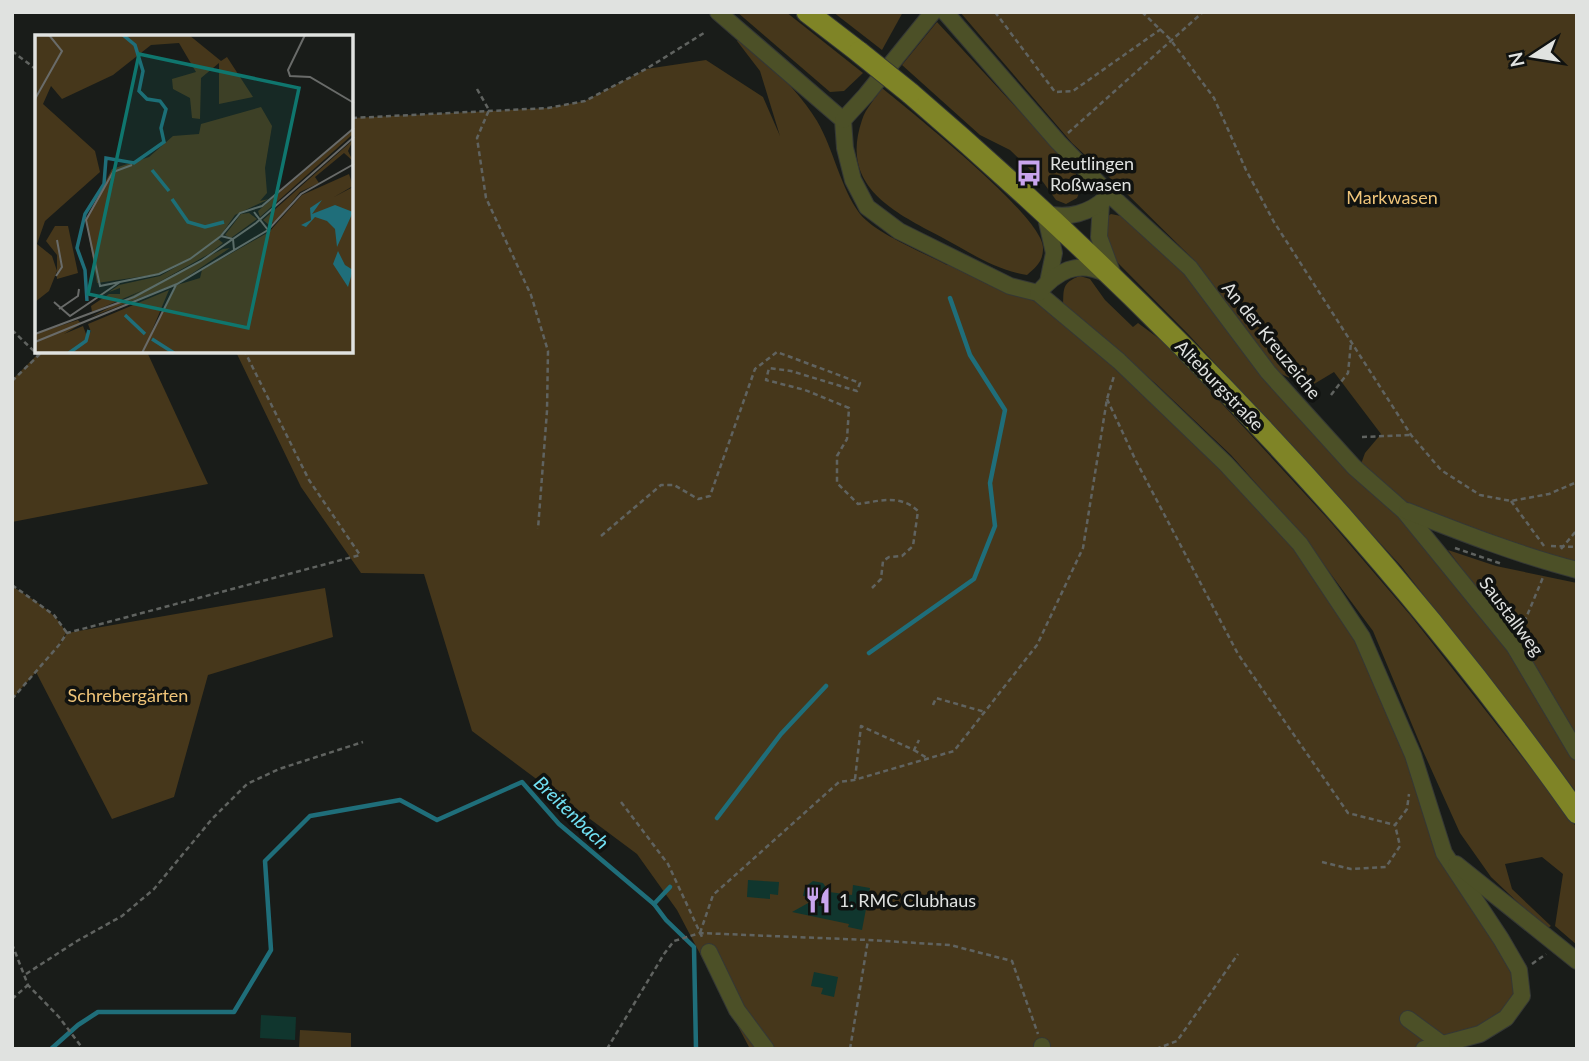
<svg xmlns="http://www.w3.org/2000/svg" width="1589" height="1061" viewBox="0 0 1589 1061" font-family="Lato,sans-serif">
<style>
.green{fill:#46371b}
.lines{fill:none;stroke-linecap:round;stroke-linejoin:round}
.stream{stroke:#1f6e7a;stroke-width:4.5}
.building{fill:#10362e}
.minor-casing{stroke:#353835;stroke-width:18}
.major-casing{stroke:#353835;stroke-width:23}
.path{stroke:#606360;stroke-width:2.5;stroke-dasharray:5 3.5;stroke-linecap:butt}
.minor{stroke:#4c5027;stroke-width:16}
.major{stroke:#7f8426;stroke-width:21}
.major-bridge-casing{stroke:#353835;stroke-width:23;stroke-linecap:butt}
.major-bridge{stroke:#7f8426;stroke-width:21}
.labels{text-anchor:middle;dominant-baseline:central;stroke-width:7;stroke-linejoin:round;paint-order:stroke}
.poi-label{font-size:18px;fill:#e0e2e0;stroke:#101210;text-anchor:start}
.park-label{font-size:18px;fill:#efc479;stroke:#101210}
.street-label{font-size:18px;fill:#e0e2e0;stroke:#101210}
.water-label{font-size:19px;font-style:italic;fill:#72e2f5;stroke:#101210}
.inset-river{fill:none;stroke:#1f6e7a;stroke-width:3.5}
.inset-road{fill:none;stroke:#696b69;stroke-width:2}
.view{fill:#0f766e;fill-opacity:0.15;stroke:#0f766e;stroke-width:3.5}
.inset-edge{fill:none;stroke:#e0e2e0;stroke-width:3.5}
</style>
<rect width="100%" height="100%" fill="#191c19"/>
<g class="green">
<polygon points="737,12 786,12 863,73 844,91 830,92"/>
<polygon points="833,12 903,12 882,50"/>
<polygon points="960,12 1577,12 1577,570 1408,506 1361,464 1365,453 1381,434 1334,372 1309,387 1279,373 1196,262 1123,190 1072,143"/>
<polygon points="937,22 1074,170 1082,186 1077,198 1066,204 1056,200 1043,182 1010,150 980,135 902,65"/>
<path d="M742 37C766 61 800 92 817 121 834 150 840 187 860 214 875 233 924 253 947 265L960 261 1038 293 1300 544 1362 637 1444 853 1501 939 1522 996 1506 1018 1424 1049H750L677 910 637 854 472 731 424 574 361 573 301 487 236 352H352V118L548 108 585 101 646 69 706 60 763 97 780 136 760 71 737 41Z"/>
<path d="M882 88C911 112 1044 217 1043 248 1043 262 1036 267 1027 275 993 269 973 254 943 238 894 212 839 187 862 120 865 109 876 98 882 88Z"/>
<polygon points="1111,214 1126,217 1188,275 1429,546 1512,657 1577,762 1577,793 1401,566 1189,335 1118,263 1108,248 1105,218"/>
<path d="M1080 276 1090 279 1105 300 1133 327 1138 323 1169 346 1328 519 1411 616 1568 815 1577 828V945L1555 926 1563 874 1542 857 1505 864 1512 889 1551 926 1546 929 1491 877 1460 833 1423 751 1373 631 1304 538 1231 455 1155 383 1063 307C1064 289 1061 283 1080 276Z"/>
<polygon points="40,352 147,352 208,484 12,522 12,380"/>
<polygon points="1448,550 1496,566 1577,583 1577,738 1507,630"/>
<path d="M12 586C31 599 56 611 66 633L56 650 67 633 325 588 333 637 208 675 174 797 112 819 36 672 12 699Z"/>
<polygon points="300,1030 351,1033 351,1049 299,1049"/>
</g>
<g class="lines">
<g class="stream">
<polyline points="869,653 974,579 995,526 990,483 1005,410 970,355 950,298"/>
<polyline points="717,818 781,734 826,686"/>
<polyline points="654,904 670,887"/>
<polyline points="51,1049 78,1025 98,1012 234,1012 271,950 265,861 310,816 400,800 437,820 522,782 559,824 654,904 666,920 694,947 696,1049"/>
</g>
</g>
<g class="building">
<polygon points="748,880 779,882 778,895 770,894 770,899 747,897"/>
<polygon points="813,881 823,883 829,892 852,895 853,885 870,888 862,930 848,927 849,924 792,912 819,897 803,896 805,887"/>
<polygon points="814,972 838,977 834,997 821,994 823,988 811,986"/>
<polygon points="261,1015 296,1017 295,1040 260,1038"/>
</g>
<g class="lines">
<g class="minor-casing">
<g id="minor">
<polyline points="718,12 843,120 845,148 853,180 867,207 899,231 1010,286 1038,293 1119,361 1226,464 1300,544 1362,637 1413,755 1444,853 1501,939 1519,970 1522,996 1506,1018 1480,1034 1424,1049"/>
<polyline points="945,12 1058,142 1109,194 1190,268 1268,372 1354,467 1404,511 1514,646 1577,752"/>
<polyline points="843,120 866,95 933,12"/>
<polyline points="1101,203 1099,237 1113,275"/>
<path d="M1045 213C1066 220 1091 213 1107 197"/>
<polyline points="1045,213 1054,253 1048,282"/>
<path d="M1038 293C1057 271 1077 260 1105 273"/>
<path d="M1407 511C1463 533 1519 555 1577 570"/>
<polyline points="1456,864 1577,961"/>
<polyline points="709,952 737,1010 766,1049"/>
<polyline points="1408,1019 1442,1044"/>
<polyline points="1042,1049 1042,1046"/>
</g>
</g>
<g class="major-casing">
<g id="major">
<polyline points="807,12 859,52"/>
<path d="M910 93C1159 307 1387 544 1577 813"/>
</g>
</g>
<g class="path">
<polyline points="995,12 1055,92 1073,91 1161,29"/>
<polyline points="1142,12 1170,39 1214,98 1246,170 1274,222 1411,435 1441,470 1480,495 1511,501 1549,494 1577,482"/>
<polyline points="12,51 37,70"/>
<polyline points="477,89 489,110 477,138 486,198 531,295 548,351 547,411 538,529"/>
<polyline points="352,118 548,108 585,101 646,69 704,33"/>
<polyline points="1068,133 1203,12"/>
<polyline points="12,330 38,355"/>
<polyline points="12,381 42,352"/>
<polyline points="1331,395 1348,373 1351,343"/>
<polyline points="1107,399 1136,461 1238,654 1348,813 1395,825 1407,809 1409,794"/>
<polyline points="1362,437 1411,435"/>
<polyline points="1511,501 1544,546"/>
<path d="M601 536 661 485H674L698 499 710 496 755 369 777 352 860 383 857 391 791 371 769 368 766 380 805 390 849 408 847 439 837 456V483L858 504C880 501 900 494 918 511L913 546 902 556 889 557 883 561 881 579 872 588"/>
<polyline points="1551,546 1577,547"/>
<polyline points="1455,548 1502,564"/>
<polyline points="1561,549 1577,530"/>
<polyline points="12,585 54,615 67,633"/>
<polyline points="1521,630 1544,575"/>
<polyline points="12,699 59,645 67,633 360,555 309,480 245,352"/>
<polyline points="933,705 936,698 985,712"/>
<polyline points="914,750 927,758"/>
<polyline points="855,779 861,726 914,750 919,740"/>
<polyline points="621,802 668,864 703,939"/>
<polyline points="1322,862 1351,869 1386,867 1400,846 1395,825"/>
<polyline points="700,933 713,895 839,782 854,780 954,751 1037,645 1083,548 1107,399 1114,376"/>
<polyline points="12,944 28,985 59,1017 83,1049"/>
<polyline points="1532,964 1546,954"/>
<polyline points="26,974 77,941 122,916 154,889 212,819 247,784 279,769 363,742"/>
<polyline points="12,999 28,985"/>
<polyline points="607,1049 664,954 674,941 700,933 868,940 950,945 1012,961 1038,1034"/>
<polyline points="850,1049 868,940"/>
<polyline points="1156,1049 1177,1041 1238,954"/>
</g>
<use href="#minor" class="minor"/>
<use href="#major" class="major"/>
<g class="major-bridge-casing">
<polyline id="major-bridge" points="859,52 910,93"/>
</g>
<use href="#major-bridge" class="major-bridge"/>
</g>
<defs>
<g id="bus-bare" transform="scale(2.1)"><path d="M-5-6H5V4H4V6H2V4H-2V6H-4V4H-5ZM-3.5-4V0h7V-4ZM-3.5 1.2v1.5H-2V1.2ZM2 1.2v1.5H3.5V1.2Z" fill="#c9a5ee" stroke="#101210" stroke-width="2.5" paint-order="stroke"/></g>
<g id="restaurant-bare" transform="scale(2.1)"><path d="M-5-6h1v4h1v-4h1v4h1v-4h1v5L-1.5 .5V6h-2V.5L-5-1ZM5-6V6H3V1.5H1.5Q1.5-4 5-6Z" fill="#c9a5ee" stroke="#101210" stroke-width="2.5" paint-order="stroke"/></g>
</defs>
<g fill-rule="evenodd">
<use href="#bus-bare" x="1029" y="173"/>
<use href="#restaurant-bare" x="818" y="900"/>
</g>
<g class="labels">
<g class="poi-label">
<text x="1050" y="163">Reutlingen<tspan x="1050" dy="21">Roßwasen</tspan></text>
<text x="839" y="900">1. RMC Clubhaus</text>
</g>
<g class="park-label">
<text x="1392" y="197">Markwasen</text>
<text x="128" y="695">Schrebergärten</text>
</g>
<g class="street-label">
<text transform="translate(1272 340) rotate(51)">An der Kreuzeiche</text>
<text transform="translate(1220 385) rotate(46)">Alteburgstraße</text>
<text transform="translate(1512 616) rotate(53)">Saustallweg</text>
</g>
<g class="water-label">
<text transform="translate(572 812) rotate(44)">Breitenbach</text>
</g>
</g>
<g transform="translate(35 35)">
<rect width="318" height="318" fill="#191c19"/>
<path d="M0 0H154L186 26 192 22 218 62 184 69V28L166 43 165 84 157 83 155 63 138 54 137 44 161 37 144 8 116 10 78 40 27 64 16 51 8 69 60 116 65 137 10 186 2 209 17 221 22 236 14 256 0 267ZM226 72 237 91 230 133 232 158 225 166 234 164 200 180 183 204 188 208 174 219 113 253 57 277 56 271 74 259H85V253L74 257 84 250 125 241 155 224 124 239 62 248 51 185 77 134 114 122 138 101 164 99 166 89ZM318 95V99L225 182 223 176ZM318 105 313 116 318 126 309 118 280 142 284 148 265 157 243 184 234 190 228 185ZM314 139 318 151 299 162 318 152V318H0V299L43 285 46 289 29 299 48 291 51 299 56 297 53 289 134 255 116 298 142 250 165 243 167 235 234 197 267 160ZM214 178 222 184 196 203 190 200 206 179ZM20 191H33L43 238 22 244V220L11 206ZM195 213 143 248 56 282 188 214Z" fill="#46371b"/>
<path d="M287 165 277 179 300 170 318 177 302 212 300 194 292 186 280 182 271 192 266 190 276 185 275 173ZM303 216 310 230 318 235 313 252 298 229Z" fill="#1f6e7a"/>
<path class="inset-river" d="M117 135 134 156M137 164 153 187 170 192 189 187M52 266 50 235 42 213 50 179 69 149 71 123 99 128 129 107 126 93 131 74 125 66 112 64 104 56 108 36 100 10 88 0M90 280 110 299M117 304 139 318M34 318 51 306 54 295"/>
<path class="inset-road" d="M270 0 253 35 255 41 275 42 319 68M0 64 27 16 14 0M97 130 78 137 51 185 65 251 124 239 155 224 186 201 205 178 227 171 319 93M219 177 233 195M186 201 198 204 199 215M21 241 27 232 22 205M19 267 35 281 85 247M24 274 43 261 44 254M0 299 99 262 166 226 221 188 319 102M0 307 142 249 233 195 266 159 319 129M107 318 141 250"/>
<path class="view" d="M104 19 264 53 213 293 53 259Z"/>
<rect width="318" height="318" class="inset-edge"/>
</g>
<rect width="1589" height="1061" fill="none" stroke="#e0e2e0" stroke-width="28"/>
<g transform="translate(1533 56) rotate(258)" stroke="#101210" stroke-width="5" paint-order="stroke">
<path d="M0-5L12 26L0 18L-12 26Z" fill="#e0e2e0"/>
<text y="-10" font-size="19" font-weight="bold" text-anchor="middle" fill="#e0e2e0">N</text>
</g>
</svg>
